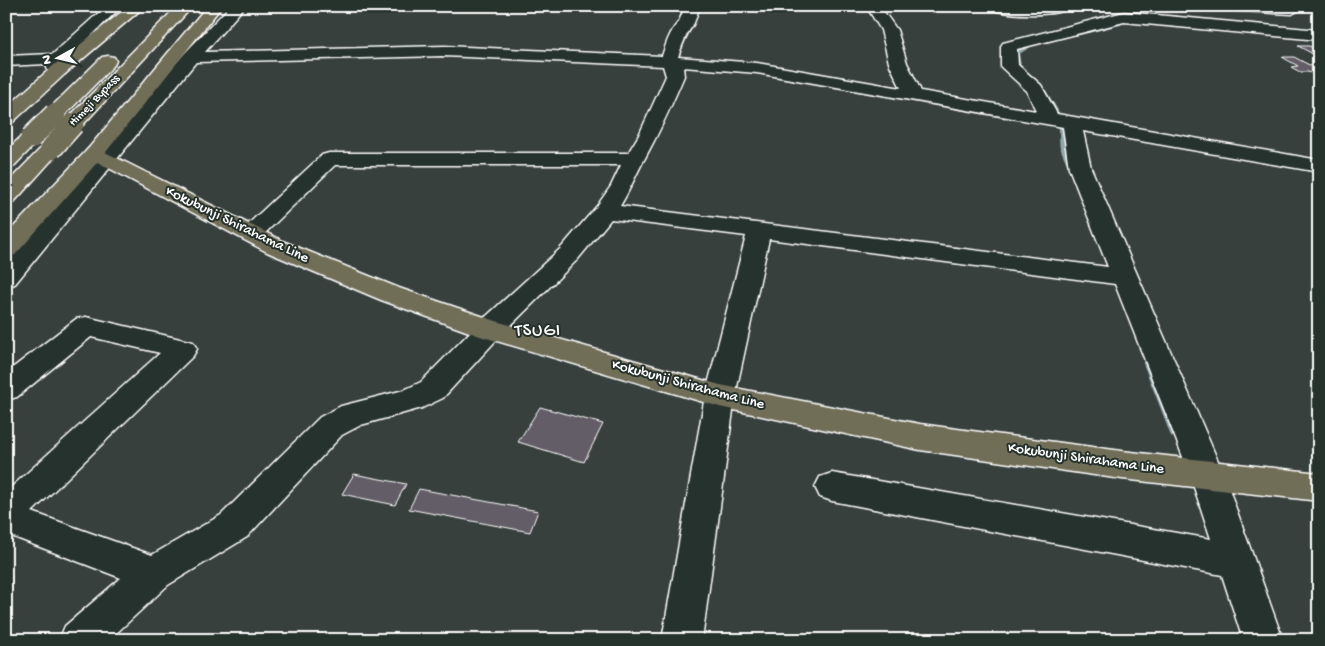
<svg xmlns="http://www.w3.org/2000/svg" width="1325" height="646" viewBox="0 0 1325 646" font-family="'Gochi Hand',sans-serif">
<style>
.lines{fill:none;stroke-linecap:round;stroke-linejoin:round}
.stream-far3{stroke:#93a7aa;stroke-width:4}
.stream-far2{stroke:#93a7aa;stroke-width:5}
.stream-far1{stroke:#93a7aa;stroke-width:6}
.stream{stroke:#93a7aa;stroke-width:8}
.building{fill:#625d66;stroke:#fff}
.minor-casing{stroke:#fff;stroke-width:3}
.major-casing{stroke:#fff;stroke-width:3}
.highway-casing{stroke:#fff;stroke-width:3}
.minor{fill:#26332d;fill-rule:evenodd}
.major{fill:#716e59;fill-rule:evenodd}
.highway{fill:#716e59;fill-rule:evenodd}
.highway-bridge-casing{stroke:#fff;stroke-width:24;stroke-linecap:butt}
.highway-bridge{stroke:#716e59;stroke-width:21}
.labels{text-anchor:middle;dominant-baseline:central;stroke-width:4;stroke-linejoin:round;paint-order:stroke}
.far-street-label{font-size:12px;fill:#fff;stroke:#26332d}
.street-label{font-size:15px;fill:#fff;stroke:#26332d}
.quarter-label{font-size:18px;letter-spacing:1px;fill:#fff;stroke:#26332d}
</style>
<rect width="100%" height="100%" fill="#38403e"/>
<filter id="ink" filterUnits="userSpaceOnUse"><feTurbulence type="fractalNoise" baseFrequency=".02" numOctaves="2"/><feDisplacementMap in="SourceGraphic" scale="10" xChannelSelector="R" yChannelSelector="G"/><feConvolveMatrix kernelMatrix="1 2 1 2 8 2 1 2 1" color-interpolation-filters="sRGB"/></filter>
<g filter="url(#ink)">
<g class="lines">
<g class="stream-far3">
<polyline points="1076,34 1120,23"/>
<polyline points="1023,70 1019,66 1017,53 1030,45"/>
<polyline points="1044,91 1053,106"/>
</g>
<polyline class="stream-far2" points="1052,105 1061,121 1062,146 1071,167"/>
<polyline class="stream-far1" points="1146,363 1168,419"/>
<polyline class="stream" points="1168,417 1174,433"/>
</g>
<g class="building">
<polygon points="1298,46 1309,46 1319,50 1319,57"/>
<polygon points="1282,57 1294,57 1319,70 1319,76 1308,72 1300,72 1291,67 1298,66"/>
<polygon points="540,407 603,424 584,462 518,442"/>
<polygon points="354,474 406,484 395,505 342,494"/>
<polygon points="419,489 538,511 530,532 409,509"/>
</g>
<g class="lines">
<g class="minor-casing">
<g id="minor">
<polygon points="106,6 122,6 65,61 63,65 68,70 65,74 59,75 48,71 46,64 6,66 6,56 53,54"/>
<path d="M230 6H245L205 52 444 46 662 56C666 44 670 32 677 24 681 20 682 11 686 6H701C696 13 696 22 691 28 685 36 682 46 678 57L757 63 901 88 889 63 881 30 868 9 869 6H884L882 9 897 30 907 63 921 91 1036 111 1027 91 1001 67V46L1003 43 1124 12 1319 30V40L1124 22 1017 49 1018 65 1041 85 1057 114 1319 160V172L1083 131 1091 168 1224 475 1283 640H1243L1222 575 832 501 820 497 815 487 820 477 832 473 1211 539 1190 475 1115 284 769 239 735 396 702 640H662L705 396 746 236 611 219 578 259 500 336 443 398 422 408 361 425 342 435 247 537 168 585 109 640H59L65 626 121 578 6 534V492L160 353 91 337 17 397 6 400V373L76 319 86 317 193 342 197 349 193 356 32 512 152 555 221 515 320 417 341 406 404 390 421 382 480 322 560 249 597 206 611 186 621 165H335L259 239 251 241 243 239 239 234 243 229 322 155 329 153H628L639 135 666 76 663 66 444 56 196 62 15 284 6 286V261L185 53ZM683 67 757 73 1063 127 1069 168 1108 267 620 206C630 190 636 174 645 158 660 131 672 104 684 76Z"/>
<path d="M988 6H1073C1064 17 997 17 988 6Z"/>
<polygon points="1216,6 1295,6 1299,10 1292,14 1223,10"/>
</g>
</g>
<g class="major-casing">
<polygon id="major" points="95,147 285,242 399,288 499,322 720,385 920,424 1122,451 1319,473 1319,501 1122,479 920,450 720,407 480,336 381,300 267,252 88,157 85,153 88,149"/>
</g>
<g class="highway-casing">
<g id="highway">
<polygon points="129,6 145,6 65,74 13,122 6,124 6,108 53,66"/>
<polygon points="177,6 193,6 80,128 66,128 63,124 66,120"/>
<polygon points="207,6 222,6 102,157 15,255 6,257 6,235 88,149"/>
<polygon points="108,56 114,57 116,61 114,65 62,118 48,118 45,114 48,110 102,57"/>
<polygon points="31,132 38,134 41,138 13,167 6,169 6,151 24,134"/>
<polygon points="51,143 58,145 61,149 58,153 14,202 6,204 6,184 44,145"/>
</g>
</g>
<use href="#minor" class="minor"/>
<use href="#major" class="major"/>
<use href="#highway" class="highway"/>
<g class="highway-bridge-casing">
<g id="highway-bridge">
<polyline points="31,138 55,114"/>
<polyline points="51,149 73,124"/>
</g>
</g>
<use href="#highway-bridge" class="highway-bridge"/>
</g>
</g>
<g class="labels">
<g class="far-street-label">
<text transform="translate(95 101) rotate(-46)">Himeji Bypass</text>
</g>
<g class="street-label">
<text transform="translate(237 225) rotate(26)">Kokubunji Shirahama Line</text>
<text transform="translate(688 385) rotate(15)">Kokubunji Shirahama Line</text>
<text transform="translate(1086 459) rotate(8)">Kokubunji Shirahama Line</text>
</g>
<g class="quarter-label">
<text x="538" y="331">TSUGI</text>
</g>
</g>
<rect width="1325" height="646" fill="none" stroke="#26332d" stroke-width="25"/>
<rect x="12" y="12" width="1300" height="621" fill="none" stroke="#fff" stroke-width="2" filter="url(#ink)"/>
<g transform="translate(58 58) rotate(262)" stroke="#26332d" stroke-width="4" paint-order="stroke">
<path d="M0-4L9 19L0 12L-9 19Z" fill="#ffffff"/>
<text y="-8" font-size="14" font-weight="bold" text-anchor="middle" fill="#ffffff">N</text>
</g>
</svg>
